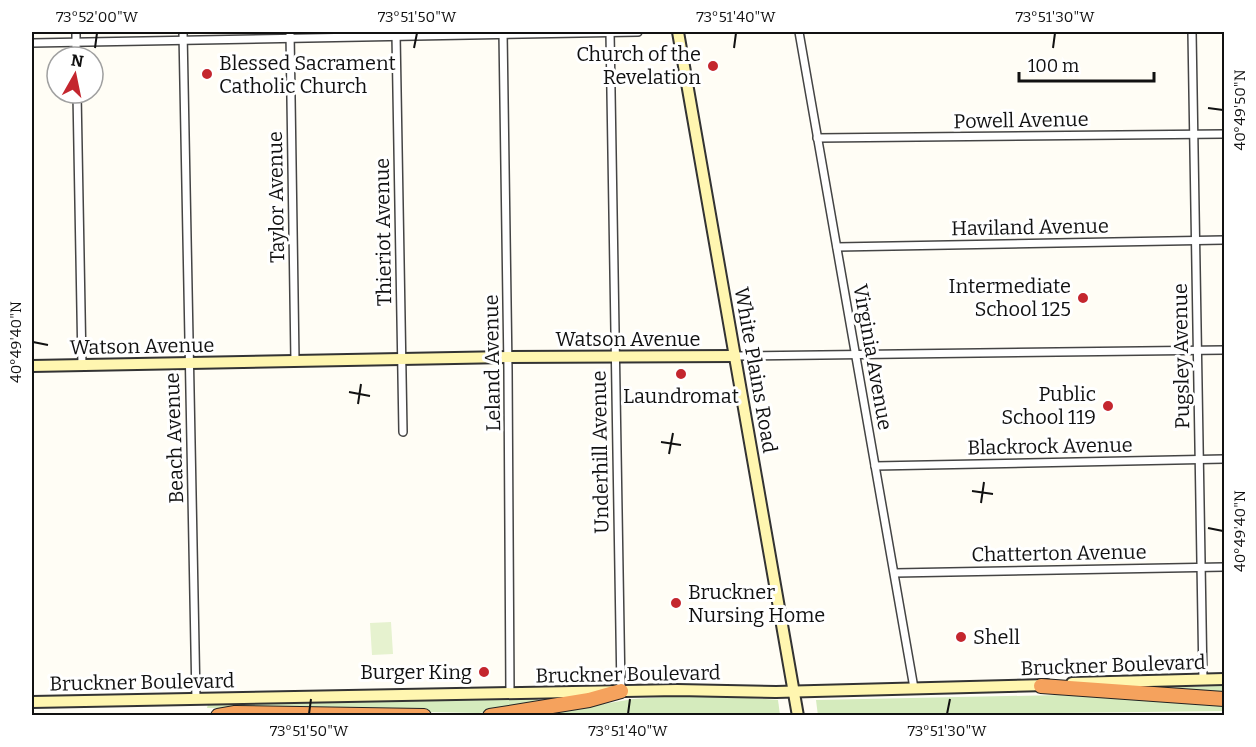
<svg xmlns="http://www.w3.org/2000/svg" width="1256" height="747" viewBox="0 0 1256 747" font-family="Bitter,serif">
<style>
.green{fill:#d5ebbd}
.pitch{fill:#e6f2cf}
.lines{fill:none;stroke-linecap:round;stroke-linejoin:round}
.street-casing{stroke:#444;stroke-width:10}
.secondary-casing{stroke:#333;stroke-width:14}
.highway-casing{stroke:#222;stroke-width:16}
.street{stroke:#fff;stroke-width:7}
.secondary{stroke:#fff6b0;stroke-width:10}
.highway{stroke:#f5a25d;stroke-width:14}
.ticks{fill:none;stroke:#111;stroke-width:2}
.poi-dot{fill:#c4262e;stroke:#fff;stroke-width:2}
.labels{text-anchor:middle;dominant-baseline:central;stroke-width:6;stroke-linejoin:round;paint-order:stroke}
.poi-label{font-size:20px;fill:#111;stroke:#fff;text-anchor:end}
.street-label{font-size:20px;fill:#111;stroke:#fff}
.neatline{fill:none;stroke:#111;stroke-width:2}
.ticks-label{font-size:15px;text-anchor:middle;fill:#111}
</style>
<rect width="100%" height="100%" fill="#fffdf5"/>
<g class="green">
<polygon points="1224,686 1224,692 1169,687"/>
<polygon points="1060,695 1224,705 1224,711 818,716 816,700"/>
<polygon points="678,696 724,696 778,700 780,715 532,716 633,699"/>
<polygon points="538,698 537,703 479,713 207,708 208,704"/>
</g>
<polygon class="pitch" points="391,622 393,654 372,655 370,623"/>
<g class="lines">
<g class="street-casing">
<g id="street">
<polyline points="76,32 76,57"/>
<polyline points="183,32 196,699"/>
<polyline points="290,32 295,361"/>
<polyline points="503,32 508,370 510,693"/>
<polyline points="610,32 621,691"/>
<polyline points="799,32 914,688"/>
<polyline points="1192,32 1203,680"/>
<polyline points="396,34 403,432"/>
<polyline points="32,43 638,32"/>
<polyline points="77,93 82,365"/>
<polyline points="817,138 1224,134"/>
<polyline points="837,247 1224,240"/>
<polyline points="735,356 1224,350"/>
<polyline points="875,466 1224,459"/>
<polyline points="895,573 1224,567"/>
</g>
</g>
<g class="secondary-casing">
<g id="secondary">
<polyline points="678,32 798,716"/>
<polyline points="32,366 508,357 735,356"/>
<polyline points="1072,683 1224,679"/>
<polyline points="32,702 677,690 776,692 1047,685"/>
</g>
</g>
<g class="highway-casing">
<g id="highway">
<polyline points="1041,686 1224,699"/>
<polyline points="218,716 235,713 424,716"/>
<polyline points="490,716 589,700 621,691"/>
</g>
</g>
<use href="#street" class="street"/>
<use href="#secondary" class="secondary"/>
<use href="#highway" class="highway"/>
</g>
<path class="ticks" d="M95 48 97 33M414 48 417 33M734 48 736 33M1053 48 1055 33M1208 108 1223 110M33 342 48 345M349 392 370 396M358 404 361 384M661 442 681 445M669 454 673 433M972 491 993 494M981 503 984 482M1208 528 1223 531M309 714 311 699M628 714 630 699M947 714 950 699"/>
<g class="poi-dot">
<circle cx="713" cy="66" r="6"/>
<circle cx="207" cy="74" r="6"/>
<circle cx="1083" cy="298" r="6"/>
<circle cx="681" cy="374" r="6"/>
<circle cx="1108" cy="406" r="6"/>
<circle cx="676" cy="603" r="6"/>
<circle cx="961" cy="637" r="6"/>
<circle cx="484" cy="672" r="6"/>
</g>
<g class="labels">
<g class="poi-label">
<text x="701" y="54">Church of the<tspan x="701" dy="23">Revelation</tspan></text>
<text x="219" y="63" text-anchor="start">Blessed Sacrament<tspan x="219" dy="23">Catholic Church</tspan></text>
<text x="1071" y="286">Intermediate<tspan x="1071" dy="23">School 125</tspan></text>
<text x="1096" y="394">Public<tspan x="1096" dy="23">School 119</tspan></text>
<text x="681" y="396" text-anchor="middle">Laundromat</text>
<text x="688" y="592" text-anchor="start">Bruckner<tspan x="688" dy="23">Nursing Home</tspan></text>
<text x="973" y="637" text-anchor="start">Shell</text>
<text x="472" y="672">Burger King</text>
</g>
<g class="street-label">
<text transform="translate(1021 120) rotate(-1)">Powell Avenue</text>
<text transform="translate(276 197) rotate(-91)">Taylor Avenue</text>
<text transform="translate(1030 227) rotate(-1)">Haviland Avenue</text>
<text transform="translate(383 232) rotate(-91)">Thieriot Avenue</text>
<text x="628" y="339">Watson Avenue</text>
<text transform="translate(142 346) rotate(-1)">Watson Avenue</text>
<text transform="translate(1181 356) rotate(-91)">Pugsley Avenue</text>
<text transform="translate(873 357) rotate(80)">Virginia Avenue</text>
<text transform="translate(492 363) rotate(-91)">Leland Avenue</text>
<text transform="translate(756 370) rotate(80)">White Plains Road</text>
<text transform="translate(174 438) rotate(-92)">Beach Avenue</text>
<text transform="translate(1050 446) rotate(-1)">Blackrock Avenue</text>
<text transform="translate(600 452) rotate(-91)">Underhill Avenue</text>
<text transform="translate(1059 553) rotate(-1)">Chatterton Avenue</text>
<text transform="translate(1113 665) rotate(-2)">Bruckner Boulevard</text>
<text transform="translate(628 674) rotate(-1)">Bruckner Boulevard</text>
<text transform="translate(142 682) rotate(-1)">Bruckner Boulevard</text>
</g>
</g>
<rect width="1256" height="747" fill="none" stroke="#ffffff" stroke-width="66"/>
<g transform="translate(75 75) rotate(9)"><circle r="28" fill="#ffffff" stroke="#a0a0a0" stroke-width="1.5"/>
<path d="M0-4.5L10 22L0 15L-10 22Z" fill="#c4262e"/>
<text y="-9" font-size="16" font-weight="bold" text-anchor="middle" fill="#111111">N</text>
</g>
<path d="M1019 72v9h135v-9" fill="none" stroke="#111111" stroke-width="3"/>
<text x="1028" y="72" font-size="18" fill="#111111" stroke="#ffffff" stroke-width="4.5" paint-order="stroke">100 m</text>
<rect x="33" y="33" width="1190" height="681" class="neatline"/>
<g class="ticks-label">
<text x="97" y="22">73°52'00"W</text>
<text x="417" y="22">73°51'50"W</text>
<text x="736" y="22">73°51'40"W</text>
<text x="1055" y="22">73°51'30"W</text>
<text transform="translate(1240 110) rotate(-90)" y="5">40°49'50"N</text>
<text transform="translate(16 342) rotate(-90)" y="5">40°49'40"N</text>
<text transform="translate(1240 531) rotate(-90)" y="5">40°49'40"N</text>
<text x="309" y="736">73°51'50"W</text>
<text x="628" y="736">73°51'40"W</text>
<text x="947" y="736">73°51'30"W</text>
</g>
</svg>
